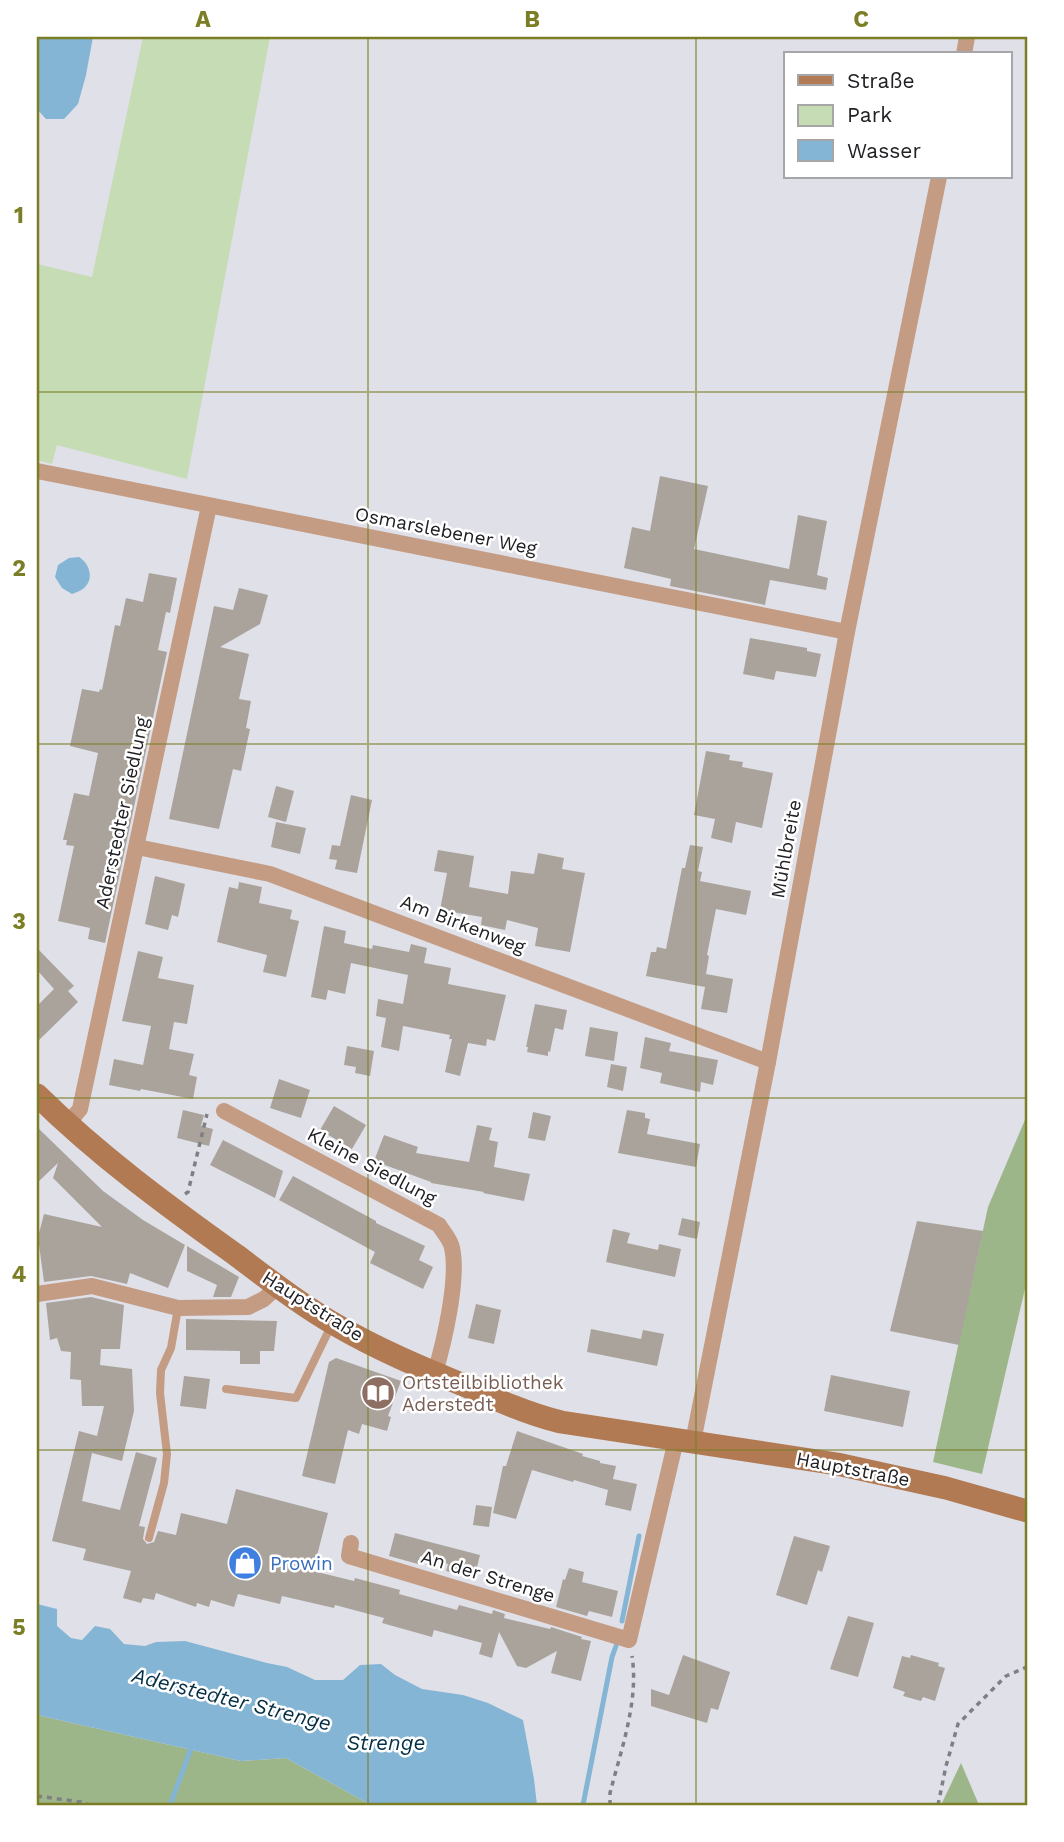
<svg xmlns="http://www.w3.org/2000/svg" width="1064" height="1842" viewBox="0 0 1064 1842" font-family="'Work Sans',sans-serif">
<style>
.green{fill:#c6dcb5}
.forest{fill:#9cb689}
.water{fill:#84b5d5}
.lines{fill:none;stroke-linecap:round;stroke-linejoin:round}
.stream{stroke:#84b5d5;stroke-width:5}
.building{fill:#aaa39c}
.path{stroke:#7f7f85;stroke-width:3.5;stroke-dasharray:5 5;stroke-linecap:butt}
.service{stroke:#c39c83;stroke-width:8}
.minor{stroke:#c39c83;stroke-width:16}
.secondary{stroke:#b17a53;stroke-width:23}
.grid{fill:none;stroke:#7c7e26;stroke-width:2;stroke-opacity:0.55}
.labels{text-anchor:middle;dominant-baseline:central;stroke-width:5;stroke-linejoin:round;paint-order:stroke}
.street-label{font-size:19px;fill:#212125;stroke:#fff}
.education-label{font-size:19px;fill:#785e54;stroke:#fff;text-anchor:start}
.shop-label{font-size:19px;fill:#366cbe;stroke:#fff;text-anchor:start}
.water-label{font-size:21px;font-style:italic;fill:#052f45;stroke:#fff}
.neatline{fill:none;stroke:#7c7e26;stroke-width:2.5}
.grid-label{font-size:23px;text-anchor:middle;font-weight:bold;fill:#7c7e26}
</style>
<rect width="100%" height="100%" fill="#e0e0e9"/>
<polygon class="green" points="143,37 270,37 187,479 57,445 52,464 37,460 37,264 92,277"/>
<g class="forest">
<polygon points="1027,1115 1027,1280 982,1474 933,1462 988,1207"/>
<polygon points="37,1715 241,1761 286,1758 371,1805 37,1805"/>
<polygon points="961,1763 979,1805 941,1805"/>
</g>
<g class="water">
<polygon points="37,37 93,37 86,75 78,104 64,119 46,119 37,109"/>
<path d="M79 557C89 563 95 579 84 588 81 591 76 592 72 594L62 588 55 577 58 565 69 558Z"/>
<polygon points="37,1604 57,1609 57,1626 71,1638 82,1640 95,1626 110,1629 124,1644 145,1646 156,1642 185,1641 267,1663 287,1667 315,1680 343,1680 360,1665 381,1664 395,1675 422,1689 463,1695 488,1703 523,1720 534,1779 537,1805 371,1805 286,1758 241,1761 37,1715"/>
</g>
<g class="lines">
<g class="stream">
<polyline points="622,1621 639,1536"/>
<polyline points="170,1805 192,1746"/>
<polyline points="583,1805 612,1657 616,1646"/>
</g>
</g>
<g class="building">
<polygon points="660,476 708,486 694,549 789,569 798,515 827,521 817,575 828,578 826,590 770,580 765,605 670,586 671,579 624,568 632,527 650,531"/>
<polygon points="149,573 177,578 170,613 166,612 158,650 167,652 105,943 88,939 90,928 58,921 74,846 66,845 67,840 63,840 74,793 89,796 98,753 70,746 82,689 99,692 100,689 102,690 115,625 120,626 126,598 143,602"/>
<polygon points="239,588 268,595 260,624 220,647 249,654 239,699 251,701 246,728 250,729 241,771 233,769 219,829 169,819 214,606 233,610"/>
<polygon points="750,638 807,648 807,651 821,654 816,677 776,671 774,680 743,674"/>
<polygon points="706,751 730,755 729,760 743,762 742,767 773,773 762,828 736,822 732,843 711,838 715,819 694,815"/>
<polygon points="276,786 294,791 286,822 268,817"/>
<polygon points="351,795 372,800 357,873 335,869 337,860 329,859 332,845 340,846"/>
<polygon points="276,822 306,828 300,854 271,847"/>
<polygon points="690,845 703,847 698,871 702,872 700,881 751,891 746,915 716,909 707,955 709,956 706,974 733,979 727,1013 701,1009 705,987 646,976 651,952 656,952 657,947 666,949 682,868 685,868"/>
<polygon points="438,850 474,856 469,887 508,894 511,871 534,874 538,853 564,858 562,869 585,873 570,952 535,946 538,928 507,920 505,930 481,925 482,917 440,910 447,873 434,871"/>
<polygon points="155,876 185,884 178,917 172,915 168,930 145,924"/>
<polygon points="239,882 262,887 259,903 292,910 290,919 299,921 286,977 263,972 267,955 217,942 229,887 238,889"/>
<polygon points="324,926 346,931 344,943 372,949 373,945 409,952 411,944 427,948 424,963 451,968 448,984 506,995 495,1041 487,1039 486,1046 468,1043 460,1076 445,1072 452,1039 449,1039 450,1035 403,1026 399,1051 381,1047 386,1018 376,1016 378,999 403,1004 408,975 351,963 345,994 328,990 326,1000 311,997"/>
<polygon points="37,948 74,986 68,991 78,1002 37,1042 37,1006 54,989 37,970"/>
<polygon points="138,951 163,957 158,978 194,985 187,1024 174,1022 169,1049 194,1054 189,1075 197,1077 193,1099 141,1089 140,1091 109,1085 114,1059 143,1065 151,1026 122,1021"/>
<polygon points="535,1004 567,1010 563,1030 555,1028 550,1052 548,1051 548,1056 527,1052 528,1047 526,1047"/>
<polygon points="590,1027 618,1032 614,1061 585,1056"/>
<polygon points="645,1037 671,1043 669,1051 718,1060 713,1085 701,1082 700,1092 660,1083 662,1073 640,1068"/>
<polygon points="347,1046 374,1051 370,1076 355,1073 356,1067 344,1065"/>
<polygon points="611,1064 627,1067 623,1091 607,1087"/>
<polygon points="279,1079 310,1090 301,1118 270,1108"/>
<polygon points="334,1106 366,1125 352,1149 320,1130"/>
<polygon points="183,1110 204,1115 201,1126 213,1129 209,1146 177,1138"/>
<polygon points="627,1110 645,1113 645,1118 650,1119 647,1134 700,1144 696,1167 618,1153"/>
<polygon points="533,1112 551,1116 545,1141 528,1138"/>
<polygon points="477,1125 492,1128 489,1140 498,1142 494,1167 530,1174 524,1201 483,1193 484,1192 431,1183 431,1182 374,1161 384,1135 418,1147 416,1153 469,1162"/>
<polygon points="37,1127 103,1191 143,1220 185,1245 168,1288 130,1273 127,1284 91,1276 44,1282 38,1237 44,1214 102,1227 53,1178 58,1163 37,1183"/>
<polygon points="223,1140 283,1171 275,1198 210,1165"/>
<polygon points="293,1176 376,1221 376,1223 425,1246 419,1260 433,1267 423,1289 370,1263 375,1252 279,1200"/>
<polygon points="682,1218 700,1222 697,1239 678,1235"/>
<polygon points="917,1221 983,1231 959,1345 890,1331"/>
<polygon points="613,1229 630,1233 627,1243 658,1250 659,1244 681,1249 675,1277 606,1262"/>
<polygon points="187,1246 239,1277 231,1297 213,1297 217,1285 187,1271"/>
<polygon points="91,1297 124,1305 120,1349 101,1349 100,1365 132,1369 134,1411 122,1461 92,1453 82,1501 120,1510 136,1452 157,1458 139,1526 145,1527 143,1539 147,1544 154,1542 158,1531 176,1535 181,1513 227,1524 236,1489 328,1513 313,1571 354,1581 355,1578 400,1590 399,1594 457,1610 459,1605 492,1614 493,1610 505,1614 504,1618 550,1629 551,1627 582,1637 581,1639 591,1641 581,1681 551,1673 557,1651 526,1668 517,1666 499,1632 492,1658 479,1654 482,1643 434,1630 432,1637 382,1623 384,1618 335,1605 334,1608 282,1596 280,1604 238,1594 234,1607 211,1600 209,1607 197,1603 196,1607 156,1593 154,1600 143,1598 141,1603 123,1598 131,1571 83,1560 86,1549 52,1541 79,1431 97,1436 104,1406 82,1406 81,1380 70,1379 71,1352 61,1351 57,1338 50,1340 46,1303"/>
<polygon points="476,1304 501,1310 494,1344 468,1338"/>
<polygon points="186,1319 277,1321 274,1351 260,1351 260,1364 240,1364 240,1351 186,1350"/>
<polygon points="591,1329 641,1339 643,1330 664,1334 657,1366 587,1352"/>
<polygon points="336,1358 401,1381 388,1416 391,1417 387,1431 362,1424 359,1434 348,1430 335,1484 302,1476 329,1362"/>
<polygon points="831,1375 910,1391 903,1427 824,1411"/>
<polygon points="184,1376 210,1379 206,1409 180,1406"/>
<polygon points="517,1431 583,1454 582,1456 600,1461 600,1463 616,1466 613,1479 637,1484 631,1511 605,1505 608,1490 574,1480 573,1482 532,1470 516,1519 493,1513 503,1466 506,1466"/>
<polygon points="476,1505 492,1507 489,1527 473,1525"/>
<polygon points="395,1533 480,1555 474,1579 446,1571 448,1564 420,1556 418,1564 389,1556"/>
<polygon points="794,1536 830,1546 822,1572 818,1570 807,1605 776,1595"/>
<polygon points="569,1568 584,1572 582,1582 618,1591 612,1617 589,1611 587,1616 556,1607 563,1579 565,1580"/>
<polygon points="848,1616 874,1623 858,1677 830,1669"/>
<polygon points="683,1655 730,1672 718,1710 711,1708 707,1723 651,1706 651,1689 669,1695"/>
<polygon points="911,1655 939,1663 938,1666 945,1668 935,1701 923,1697 921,1701 903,1696 905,1692 893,1688 902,1656 910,1658"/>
</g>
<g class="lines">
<g class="path">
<polyline points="185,1194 188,1192 207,1114"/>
<polyline points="37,1796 81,1802 89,1805"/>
<path d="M610 1805V1793C621 1750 639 1701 632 1656"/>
<polyline points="938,1805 946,1766 958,1724 1006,1676 1027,1667"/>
</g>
<g class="service">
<polyline points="226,1389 296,1398 331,1326"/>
<polyline points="149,1538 164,1483 167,1454 160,1393 161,1370 171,1348 178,1308"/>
</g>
<g class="minor">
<polyline points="964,54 967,37"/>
<polyline points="37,471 847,632"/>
<polyline points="137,847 270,874 768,1062"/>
<path d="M224 1111 439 1225C443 1232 451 1240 452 1248 459 1279 444 1342 435 1373"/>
<polyline points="67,1125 80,1109 209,506"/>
<polyline points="37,1294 92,1286 178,1308 248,1307 264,1299 278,1286"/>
<polyline points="693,1442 768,1062 847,632 939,177"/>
<polyline points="351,1543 349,1556 629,1640 676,1440"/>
</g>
<path class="secondary" d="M37 1095C98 1155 166 1205 236 1255 268 1279 301 1305 336 1325 377 1349 422 1368 466 1386 497 1400 528 1414 561 1422L837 1464 946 1488 1027 1511"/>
</g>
<path class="grid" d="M368 37V1805M696 37V1805M37 392H1027M37 744H1027M37 1098H1027M37 1450H1027"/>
<defs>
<g id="library-disc" transform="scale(1.75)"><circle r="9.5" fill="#8d6e63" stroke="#fff"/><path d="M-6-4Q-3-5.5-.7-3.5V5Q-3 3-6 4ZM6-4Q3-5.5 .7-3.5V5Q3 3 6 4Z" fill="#fff"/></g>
<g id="shop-disc" transform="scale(1.75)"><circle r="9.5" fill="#3f7fe0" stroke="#fff"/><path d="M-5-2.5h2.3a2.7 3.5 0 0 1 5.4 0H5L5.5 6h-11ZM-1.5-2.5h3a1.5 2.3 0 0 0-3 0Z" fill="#fff"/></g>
</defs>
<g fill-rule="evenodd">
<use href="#library-disc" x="378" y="1393"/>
<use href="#shop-disc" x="245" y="1563"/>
</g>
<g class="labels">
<g class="street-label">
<text transform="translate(446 531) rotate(11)">Osmarslebener Weg</text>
<text transform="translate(122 813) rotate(-78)">Aderstedter Siedlung</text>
<text transform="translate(786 849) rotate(-80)">Mühlbreite</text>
<text transform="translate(463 924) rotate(21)">Am Birkenweg</text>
<text transform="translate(372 1166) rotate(28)">Kleine Siedlung</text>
<text transform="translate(313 1306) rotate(32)">Hauptstraße</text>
<text transform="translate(853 1469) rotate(11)">Hauptstraße</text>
<text transform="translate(488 1576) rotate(17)">An der Strenge</text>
</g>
<g class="education-label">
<text x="402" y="1382">Ortsteilbibliothek<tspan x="402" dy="22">Aderstedt</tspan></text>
</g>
<g class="shop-label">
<text x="270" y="1563">Prowin</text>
</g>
<g class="water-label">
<text transform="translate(232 1699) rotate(14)">Aderstedter Strenge</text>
<text x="386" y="1742">Strenge</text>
</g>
</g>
<rect width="1064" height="1842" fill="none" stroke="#ffffff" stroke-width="77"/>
<rect x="784" y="52" width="228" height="126" fill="#ffffff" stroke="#a6a6a8" stroke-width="2"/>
<rect x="798" y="75" width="35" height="10" fill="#b17a53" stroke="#a6a6a8" stroke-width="2"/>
<text x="847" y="88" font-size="21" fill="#212125">Straße</text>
<rect x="798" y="105" width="35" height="21" fill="#c6dcb5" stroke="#a6a6a8" stroke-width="2"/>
<text x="847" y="122" font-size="21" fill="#212125">Park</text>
<rect x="798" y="140" width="35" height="21" fill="#84b5d5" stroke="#a6a6a8" stroke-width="2"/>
<text x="847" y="158" font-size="21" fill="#212125">Wasser</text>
<rect x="38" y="38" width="988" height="1766" class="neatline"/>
<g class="grid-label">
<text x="203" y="27">A</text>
<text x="532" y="27">B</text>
<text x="861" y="27">C</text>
<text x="19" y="223">1</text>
<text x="19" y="576">2</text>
<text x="19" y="929">3</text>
<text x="19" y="1282">4</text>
<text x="19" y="1635">5</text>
</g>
</svg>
